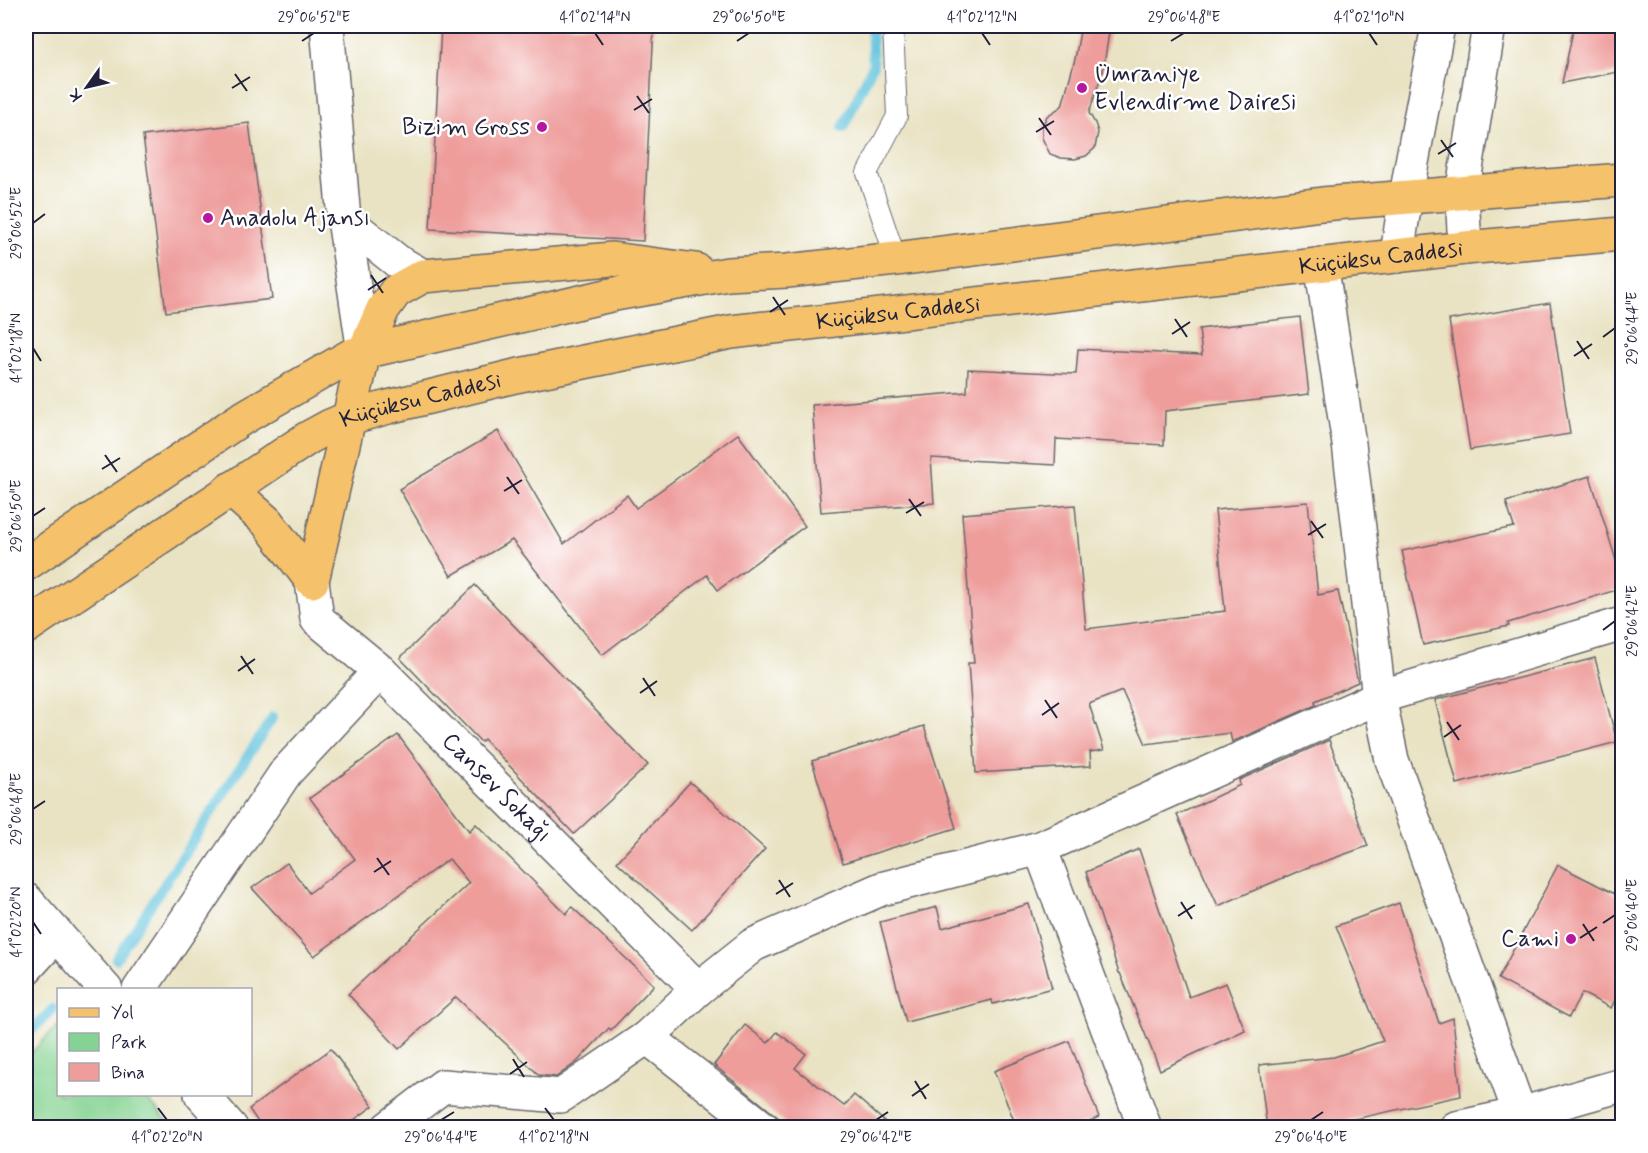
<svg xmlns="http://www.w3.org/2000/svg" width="1648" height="1153" viewBox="0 0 1648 1153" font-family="Mynerve,sans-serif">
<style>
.green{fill:#85d392;stroke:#547a66;stroke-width:1.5}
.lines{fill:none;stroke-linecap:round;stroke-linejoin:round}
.stream{stroke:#5dc1db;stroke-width:10}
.building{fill:#ee9d9b}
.service-casing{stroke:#68666b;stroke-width:22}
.minor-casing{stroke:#68666b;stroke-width:36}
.tertiary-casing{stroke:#68666b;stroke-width:36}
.primary-casing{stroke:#68666b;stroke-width:36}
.service{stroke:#fff;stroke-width:20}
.minor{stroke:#fff;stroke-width:33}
.tertiary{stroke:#fff;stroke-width:33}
.primary{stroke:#f5c16b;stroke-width:33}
.ticks{fill:none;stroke:#22223b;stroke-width:2}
.poi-dot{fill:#b5179e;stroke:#fff;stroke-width:2}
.labels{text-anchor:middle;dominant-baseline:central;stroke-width:5;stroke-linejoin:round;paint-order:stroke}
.poi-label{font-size:24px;fill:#22223b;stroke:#fff;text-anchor:start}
.street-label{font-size:24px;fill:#22223b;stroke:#fff}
.neatline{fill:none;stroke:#22223b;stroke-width:2}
.ticks-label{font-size:15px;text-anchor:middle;fill:#22223b}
</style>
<rect width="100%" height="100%" fill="#fff"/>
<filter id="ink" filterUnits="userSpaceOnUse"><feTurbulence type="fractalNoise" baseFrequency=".0167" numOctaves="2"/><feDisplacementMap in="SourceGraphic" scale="12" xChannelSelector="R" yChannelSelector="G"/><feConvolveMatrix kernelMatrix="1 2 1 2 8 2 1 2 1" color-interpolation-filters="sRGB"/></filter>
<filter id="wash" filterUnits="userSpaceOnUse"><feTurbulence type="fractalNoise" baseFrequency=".008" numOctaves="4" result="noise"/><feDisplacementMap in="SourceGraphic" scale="24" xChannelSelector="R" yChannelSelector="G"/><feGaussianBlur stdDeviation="1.35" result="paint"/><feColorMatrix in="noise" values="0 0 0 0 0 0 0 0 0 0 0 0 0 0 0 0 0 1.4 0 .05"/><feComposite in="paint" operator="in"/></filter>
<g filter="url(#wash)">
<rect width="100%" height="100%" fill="#e9e3c4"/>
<polygon class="green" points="58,1025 58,1094 143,1095 173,1127 26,1127 26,1058"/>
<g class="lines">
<g class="stream">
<polyline points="843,128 873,65 871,26"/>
<polyline points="116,959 273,717"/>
<polyline points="26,1036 53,1009"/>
</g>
</g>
<g id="blocks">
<g class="building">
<polygon points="441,26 654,26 643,241 430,229"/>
<polygon points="1081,26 1110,26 1103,71 1089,113 1095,123 1098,132 1095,148 1086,156 1075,159 1061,158 1050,154 1042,138 1042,127 1047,116 1062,106 1075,59"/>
<polygon points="1574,26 1623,26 1623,71 1562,83"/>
<polygon points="249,123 272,299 166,312 143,136"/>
<polygon points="1550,303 1570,434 1470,450 1449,320"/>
<polygon points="1300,317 1309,394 1165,411 1164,445 1056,439 1055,465 931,458 934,503 821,512 812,405 967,392 968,369 1076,374 1078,349 1202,355 1199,329"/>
<polygon points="498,431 564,544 627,495 636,508 738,434 805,526 718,590 707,575 602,655 512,540 451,576 399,489"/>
<polygon points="1590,476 1623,583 1623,588 1508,623 1509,626 1423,645 1402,551 1514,527 1506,502"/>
<polygon points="1308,502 1318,595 1338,591 1358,682 1315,701 1316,705 1232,742 1230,733 1146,744 1122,691 1089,704 1104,750 1090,752 1091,766 976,773 968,663 974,663 962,514 1075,505 1086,629 1225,611 1215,510"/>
<polygon points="475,585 648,765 574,834 484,739 481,742 400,658"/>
<polygon points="1595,658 1617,742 1457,784 1435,700"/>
<polygon points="924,726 956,828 843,863 812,761"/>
<polygon points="398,735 469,831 476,824 566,914 572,907 654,985 611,1030 609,1028 577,1062 556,1077 539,1075 456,997 399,1049 348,994 469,883 449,859 314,956 252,888 287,863 309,893 355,859 310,798"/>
<polygon points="1329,740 1368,846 1306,868 1218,906 1177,815 1240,785 1239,780"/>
<polygon points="690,782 765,849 692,930 617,862"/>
<polygon points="1139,849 1189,997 1226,983 1245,1030 1160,1070 1120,973 1119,973 1086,872"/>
<polygon points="1558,865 1623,898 1623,985 1611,1008 1582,993 1569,1017 1498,979"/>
<polygon points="1399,903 1439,1023 1453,1018 1461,1096 1331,1124 1331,1128 1267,1128 1259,1065 1334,1057 1383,1041 1336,926"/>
<polygon points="1029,904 1052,988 993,1004 992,1000 906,1022 880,922 937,907 942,928"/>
<polygon points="745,1025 768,1043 777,1032 806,1054 795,1068 844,1106 854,1095 892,1128 791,1128 714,1065"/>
<polygon points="1069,1041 1099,1117 1074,1128 1017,1128 994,1071"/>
<polygon points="331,1049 373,1106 343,1128 262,1128 249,1109"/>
</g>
</g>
</g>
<g filter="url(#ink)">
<use href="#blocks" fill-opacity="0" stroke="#68666b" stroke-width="1.5"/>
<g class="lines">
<g class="service-casing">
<polyline id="service" points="893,26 897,116 867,173 896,259"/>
</g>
<g class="minor-casing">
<g id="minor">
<polyline points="1321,264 1349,444 1379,697 1392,760 1520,1114 1524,1128"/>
<path id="s1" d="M312 581 317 619 380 671 698 989"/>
<polyline points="1040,848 1145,1128"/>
<polyline points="26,900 106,990"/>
<polyline points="26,968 57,934"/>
<polyline points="139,990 286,772 380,671"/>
<polyline points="201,1094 231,1128"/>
<polyline points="388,1128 443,1086 561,1096 647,1037"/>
<polyline points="763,1128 647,1037 698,989 753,945 881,889 1040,848 1379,697 1622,624"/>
<polyline points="1456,1128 1520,1114 1622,1085"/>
</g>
</g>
<g class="tertiary-casing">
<g id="tertiary">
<polyline points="327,26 344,219 364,352"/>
<polyline points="344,219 397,261 423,276"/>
<polyline points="1465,248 1462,194 1489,26"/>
<path d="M1397 256C1407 178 1424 102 1438 26"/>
</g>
</g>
<g class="primary-casing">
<g id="primary">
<polyline points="230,489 267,522 312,581 364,352 383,309 396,291 423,276 612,259 696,270"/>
<polyline points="26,564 241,419 352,355 364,352 615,294 728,274 787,271 896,259 1322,204 1622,180"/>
<path id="s2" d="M26 627 308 438 330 426 349 418 388 407 515 376 731 332 1465 248 1622 234"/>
</g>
</g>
<use href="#service" class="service"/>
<use href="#minor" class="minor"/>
<use href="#tertiary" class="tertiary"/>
<use href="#primary" class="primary"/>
</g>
</g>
<path class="ticks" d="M595 33 603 45M982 33 990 45M1369 33 1377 45M302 41 314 33M737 41 749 33M1171 41 1184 33M235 74 247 91M232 88 250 77M637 96 649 113M634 110 652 99M1039 118 1051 135M1036 132 1054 121M1441 140 1453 157M1438 154 1456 143M33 223 45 214M371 275 383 293M368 290 386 278M773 297 785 315M770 312 788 300M1175 319 1187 337M1172 334 1190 322M1603 337 1615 328M1577 341 1589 359M33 348 41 361M1574 356 1592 344M105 455 117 472M102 469 120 458M507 477 519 494M504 491 522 480M909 499 921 516M906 513 924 502M33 516 45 508M1311 521 1323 538M1308 535 1326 524M1603 630 1615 621M241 656 253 674M238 671 255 659M643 678 655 696M640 693 657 681M1045 700 1057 718M1042 715 1059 703M1447 722 1459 740M1444 737 1461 725M33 809 45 801M377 858 389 875M374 872 391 861M779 880 790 897M776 894 793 883M1181 902 1192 919M1178 916 1195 905M33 922 41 934M1603 923 1615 915M1583 924 1594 941M1580 938 1597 927M513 1059 524 1077M510 1074 527 1062M915 1081 926 1099M912 1096 929 1084M158 1108 167 1120M545 1108 554 1120M441 1120 454 1112M876 1120 888 1112M1311 1120 1323 1112"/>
<g class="poi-dot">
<circle cx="1082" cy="88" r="6"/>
<circle cx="542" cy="127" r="6"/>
<circle cx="208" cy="218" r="6"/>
<circle cx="1571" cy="939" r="6"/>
</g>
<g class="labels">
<g class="poi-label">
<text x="1094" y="74">Ümraniye<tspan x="1094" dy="28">Evlendirme Dairesi</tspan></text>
<text x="530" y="127" text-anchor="end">Bizim Gross</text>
<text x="220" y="218">Anadolu Ajansı</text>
<text x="1559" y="939" text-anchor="end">Cami</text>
</g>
<g class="street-label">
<text stroke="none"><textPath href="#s2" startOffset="1431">Küçüksu Caddesi</textPath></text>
<text stroke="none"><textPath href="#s2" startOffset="945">Küçüksu Caddesi</textPath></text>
<text stroke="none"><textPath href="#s2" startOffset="459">Küçüksu Caddesi</textPath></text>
<text stroke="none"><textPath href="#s1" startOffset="285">Cansev Sokağı</textPath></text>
</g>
</g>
<rect width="1648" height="1153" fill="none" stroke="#fff" stroke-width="66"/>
<rect x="57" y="988" width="195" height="108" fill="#ffffff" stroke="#a7a7b1" stroke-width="1.5"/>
<rect x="69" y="1008" width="30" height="9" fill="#f5c16b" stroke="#a7a7b1" stroke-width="1.5"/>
<text x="111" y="1018" font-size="18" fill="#22223b">Yol</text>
<rect x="69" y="1033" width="30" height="18" fill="#85d392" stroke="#a7a7b1" stroke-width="1.5"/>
<text x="111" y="1048" font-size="18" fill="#22223b">Park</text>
<rect x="69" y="1063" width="30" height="18" fill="#ee9d9b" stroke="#a7a7b1" stroke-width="1.5"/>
<text x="111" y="1078" font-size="18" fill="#22223b">Bina</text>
<g transform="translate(87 87) rotate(236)" stroke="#ffffff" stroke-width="4.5" paint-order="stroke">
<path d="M0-4.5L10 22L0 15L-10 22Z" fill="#22223b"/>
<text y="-9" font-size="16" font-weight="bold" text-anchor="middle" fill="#22223b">K</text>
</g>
<rect x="33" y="33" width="1582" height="1087" class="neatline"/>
<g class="ticks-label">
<text x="314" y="22">29°06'52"E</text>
<text x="595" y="22">41°02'14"N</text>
<text x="749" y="22">29°06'50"E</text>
<text x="982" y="22">41°02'12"N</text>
<text x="1184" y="22">29°06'48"E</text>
<text x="1369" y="22">41°02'10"N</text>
<text transform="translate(16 223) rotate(-90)" y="5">29°06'52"E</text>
<text transform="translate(1632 328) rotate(-90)" y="5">29°06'44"E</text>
<text transform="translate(16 348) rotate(-90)" y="5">41°02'18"N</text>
<text transform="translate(16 516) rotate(-90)" y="5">29°06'50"E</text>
<text transform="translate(1632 621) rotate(-90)" y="5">29°06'42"E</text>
<text transform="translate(16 809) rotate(-90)" y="5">29°06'48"E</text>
<text transform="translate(1632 915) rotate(-90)" y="5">29°06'40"E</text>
<text transform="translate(16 922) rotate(-90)" y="5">41°02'20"N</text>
<text x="167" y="1142">41°02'20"N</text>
<text x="441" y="1142">29°06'44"E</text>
<text x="554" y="1142">41°02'18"N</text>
<text x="876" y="1142">29°06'42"E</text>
<text x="1311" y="1142">29°06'40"E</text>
</g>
</svg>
